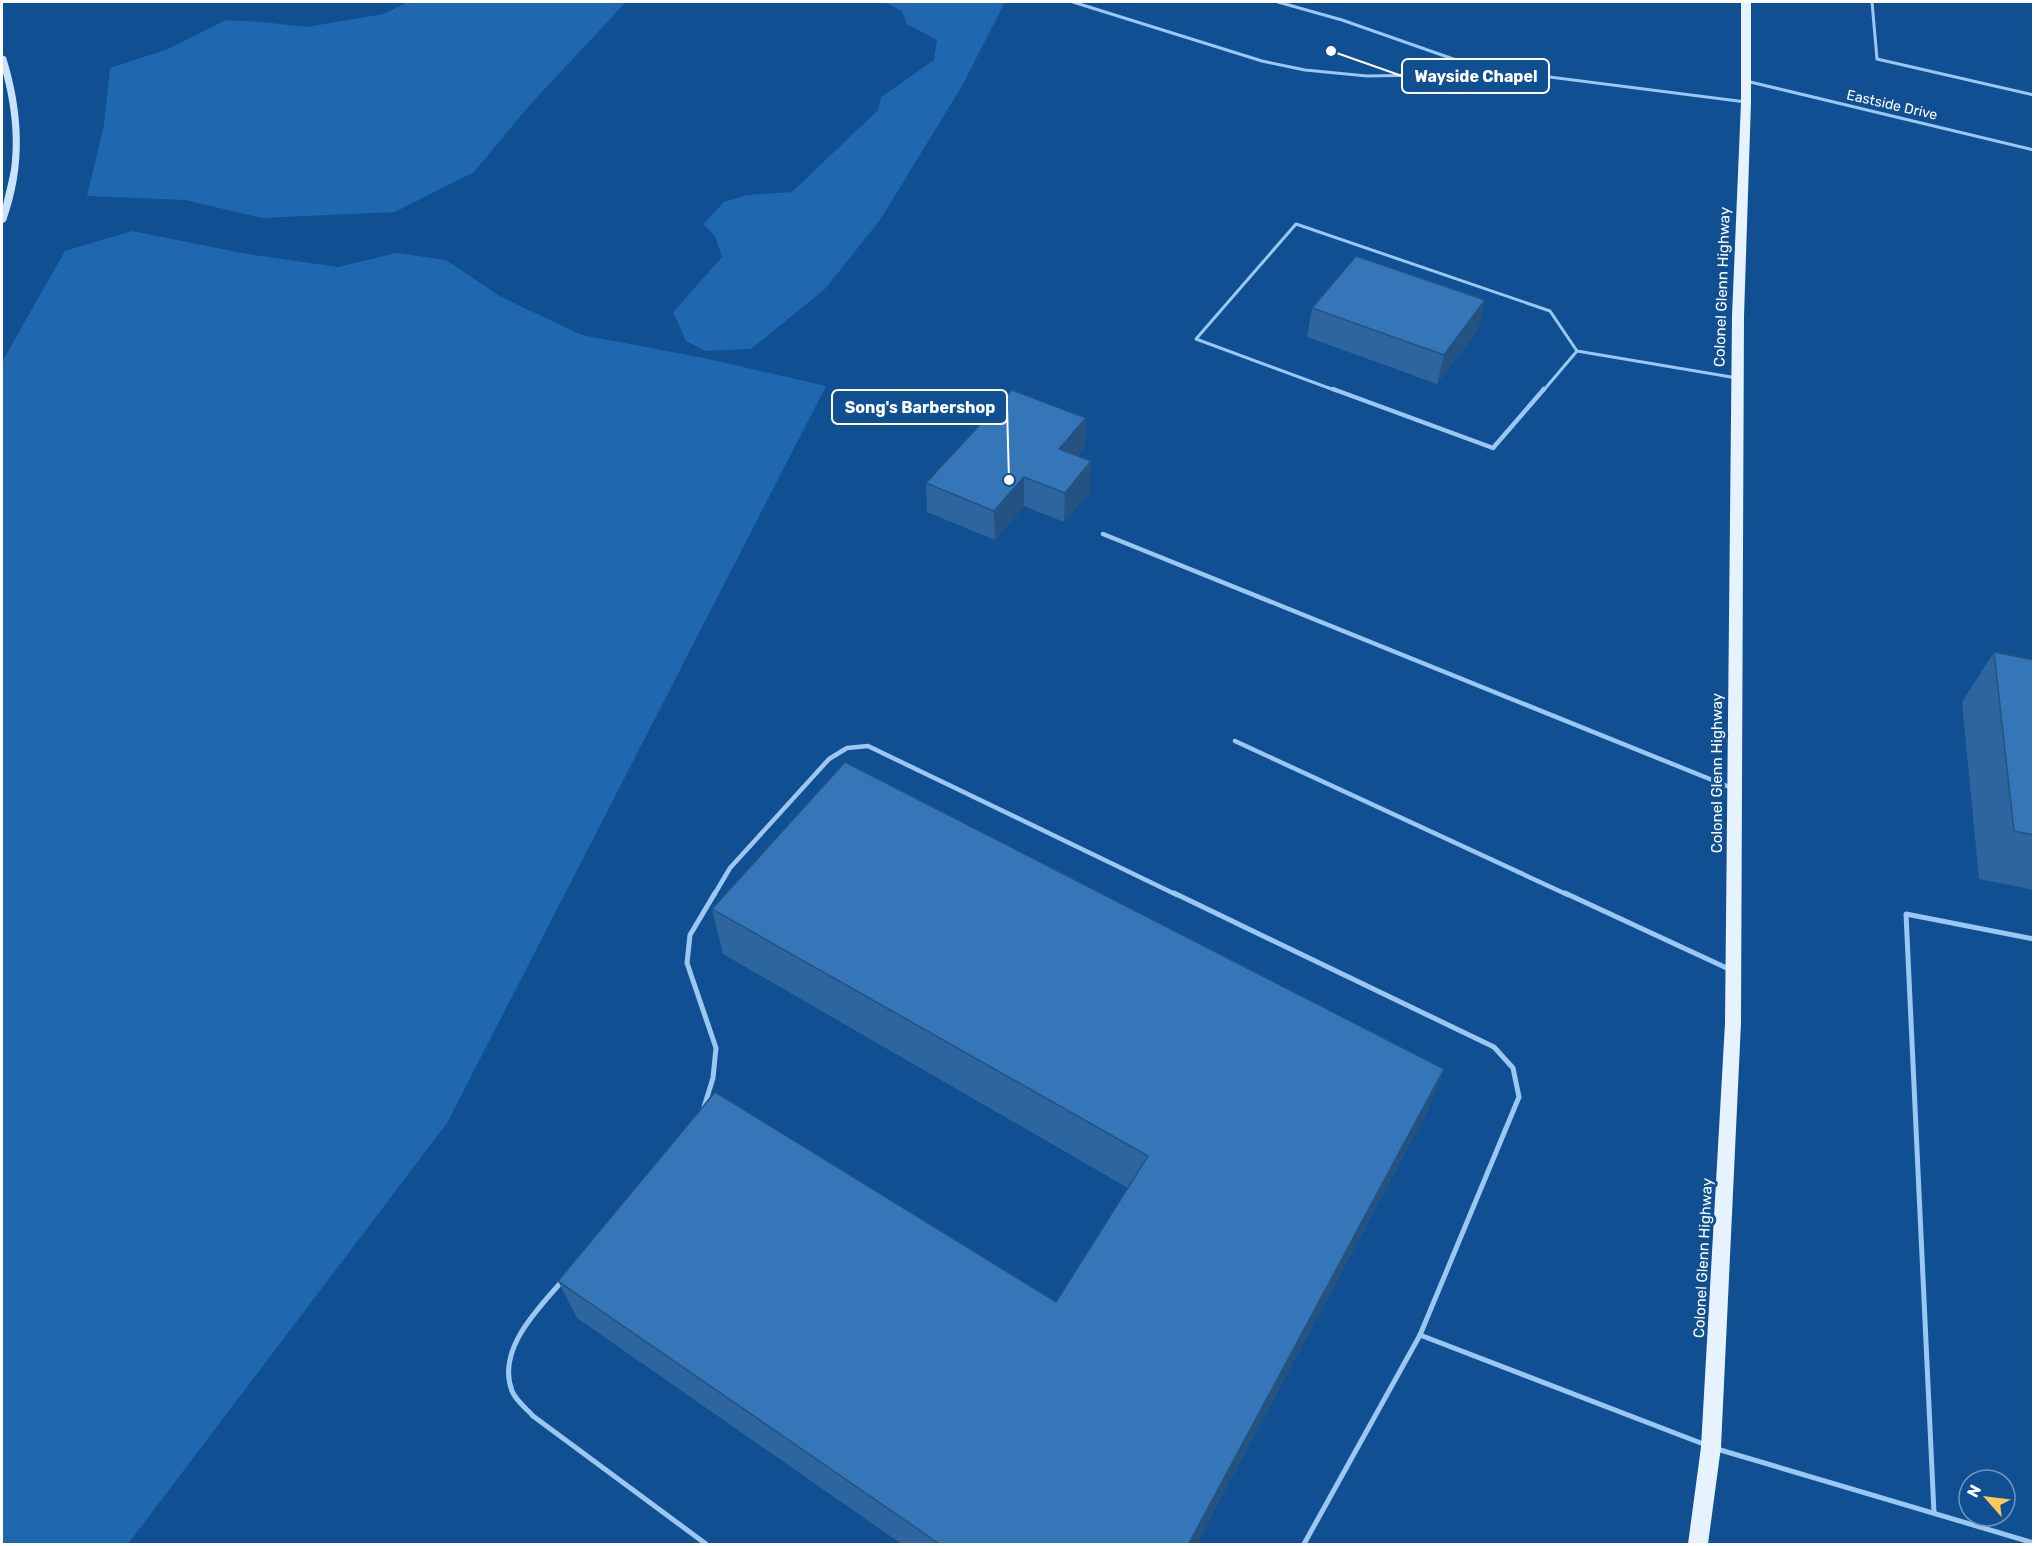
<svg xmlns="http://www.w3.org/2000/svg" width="2035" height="1546" viewBox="0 0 2035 1546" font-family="Rubik,sans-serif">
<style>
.green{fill:#1f67ae}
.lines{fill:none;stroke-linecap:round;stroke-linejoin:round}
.lane-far2{stroke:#9bc7f3;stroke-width:3}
.lane-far1{stroke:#9bc7f3;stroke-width:4.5}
.lane{stroke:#9bc7f3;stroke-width:5}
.secondary{fill:#cae3fd;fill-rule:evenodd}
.primary{fill:#e7f2ff;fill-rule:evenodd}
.wall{fill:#2d659e}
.shaded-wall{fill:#245381}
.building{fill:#3476b8;stroke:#245381;stroke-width:1.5}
.labels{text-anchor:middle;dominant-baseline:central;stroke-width:6;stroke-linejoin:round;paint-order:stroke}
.far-street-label{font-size:14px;fill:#fff;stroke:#104f91}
.street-label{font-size:15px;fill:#fff;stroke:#104f91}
.leader{fill:none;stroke:#fff;stroke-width:2}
.callout-dot{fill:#fff;stroke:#104f91;stroke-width:2}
.callout{fill:#104f91;stroke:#fff;stroke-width:2}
.callout-label{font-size:16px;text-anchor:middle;font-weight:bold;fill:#fff}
</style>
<rect width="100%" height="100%" fill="#104f91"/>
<g class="green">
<polygon points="408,2 626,2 528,107 474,172 395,212 262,218 185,200 87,196 104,125 110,68 168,49 226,20 262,22 307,27 383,14"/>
<polygon points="884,2 1005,2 962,86 880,220 825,289 751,349 705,351 686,341 673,312 722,257 715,236 703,224 724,202 746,195 792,192 878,110 881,97 934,60 937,40 907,24 902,11"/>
<polygon points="132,231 247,254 338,267 397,253 446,260 501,297 582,335 704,358 826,386 447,1123 128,1544 2,1544 2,362 65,251"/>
</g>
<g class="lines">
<g class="lane-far2">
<polyline points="1073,2 1262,61 1305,70 1367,76 1427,75 1476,69"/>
<polyline points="1278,2 1342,20 1479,68 1746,102"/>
<polyline points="1872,2 1877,59 2034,95"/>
<polyline points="1746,81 2034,150"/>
<polyline points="1577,351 1737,378"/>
<polyline points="1337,391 1196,339 1296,224 1550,311 1577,351"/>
<polyline points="1543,391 1577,351"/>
</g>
<g class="lane-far1">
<polyline points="1333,389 1493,448 1544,389"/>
<polyline points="1103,534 1732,788"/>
<polyline points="1235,741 1568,895"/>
<polyline points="714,895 730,868 829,759 847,748 868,746 1177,895"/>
</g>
<g class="lane">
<polyline points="1174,893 1494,1047 1513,1068 1519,1097 1420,1335 1304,1544"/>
<polyline points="1565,893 1731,970"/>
<polyline points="704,1107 713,1078 716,1048 687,963 690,935 715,893"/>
<path d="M563 1280C539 1308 496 1349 512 1391 516 1401 526 1408 533 1416L706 1544"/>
<polyline points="1420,1335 1706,1445"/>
<polyline points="1717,1449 2034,1543"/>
<polyline points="1934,1513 1906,914 2034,939"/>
</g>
<path class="secondary" d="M2 55 6 57C23 112 26 166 6 221L2 224C0 204 11 181 12 160 14 139 12 116 8 95 6 82 0 68 2 55Z"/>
<polygon class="primary" points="1741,2 1751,2 1751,102 1744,316 1741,1023 1721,1447 1708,1544 1688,1544 1701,1447 1725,1023 1732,316 1741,102"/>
</g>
<g class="wall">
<polygon points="1312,308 1478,330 1437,384 1307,337"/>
<polygon points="1086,418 1085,448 1078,456 1090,491 1064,522 1024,506 995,540 927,512 926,483"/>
<polygon points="1994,652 2034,660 2034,890 1979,879 1962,702"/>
<polygon points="712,909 1444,1069 1427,1112 1196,1545 903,1545 577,1318 558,1281 1056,1302 1128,1188 723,954"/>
</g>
<g class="shaded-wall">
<polygon points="1485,300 1478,330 1437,384 1444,355"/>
<polygon points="1086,418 1085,448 1058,478 1059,449"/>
<polygon points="1091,461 1090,491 1064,522 1065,493"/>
<polygon points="1024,477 1024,506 995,540 994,511"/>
<polygon points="1444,1069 1427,1112 1196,1545 1188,1545"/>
</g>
<g class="building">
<polygon points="1356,256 1485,300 1444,355 1312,308"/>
<polygon points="1012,390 1086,418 1059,449 1091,461 1065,493 1024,477 994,511 926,483"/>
<polygon points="1994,652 2034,660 2034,835 2014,831"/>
<polygon points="845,762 1444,1069 1188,1545 941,1545 558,1281 715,1092 1056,1302 1148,1156 712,909"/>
</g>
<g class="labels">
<g class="far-street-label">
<text transform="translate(1892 105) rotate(13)">Eastside Drive</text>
</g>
<g class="street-label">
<text transform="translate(1722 287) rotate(-88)">Colonel Glenn Highway</text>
<text transform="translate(1717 773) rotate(-90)">Colonel Glenn Highway</text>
<text transform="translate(1703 1258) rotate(-87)">Colonel Glenn Highway</text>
</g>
</g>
<path class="leader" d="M1331 51L1402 76M1009 480L1007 407"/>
<g class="callout-dot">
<circle cx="1331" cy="51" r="6"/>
<circle cx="1009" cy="480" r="6"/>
</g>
<g class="callout">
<rect x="1402" y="59" width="147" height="34" rx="6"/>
<rect x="832" y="390" width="175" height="34" rx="6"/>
</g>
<g class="callout-label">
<text x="1476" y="82">Wayside Chapel</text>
<text x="920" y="413">Song's Barbershop</text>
</g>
<rect width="2035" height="1546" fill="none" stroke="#ffffff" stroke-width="6"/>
<g transform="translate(1987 1498) rotate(298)"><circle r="28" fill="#104f91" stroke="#7095bd" stroke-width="1.5"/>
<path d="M0-4.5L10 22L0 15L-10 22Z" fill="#ffc85d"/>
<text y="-9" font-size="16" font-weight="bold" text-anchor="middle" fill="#ffffff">N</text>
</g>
</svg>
